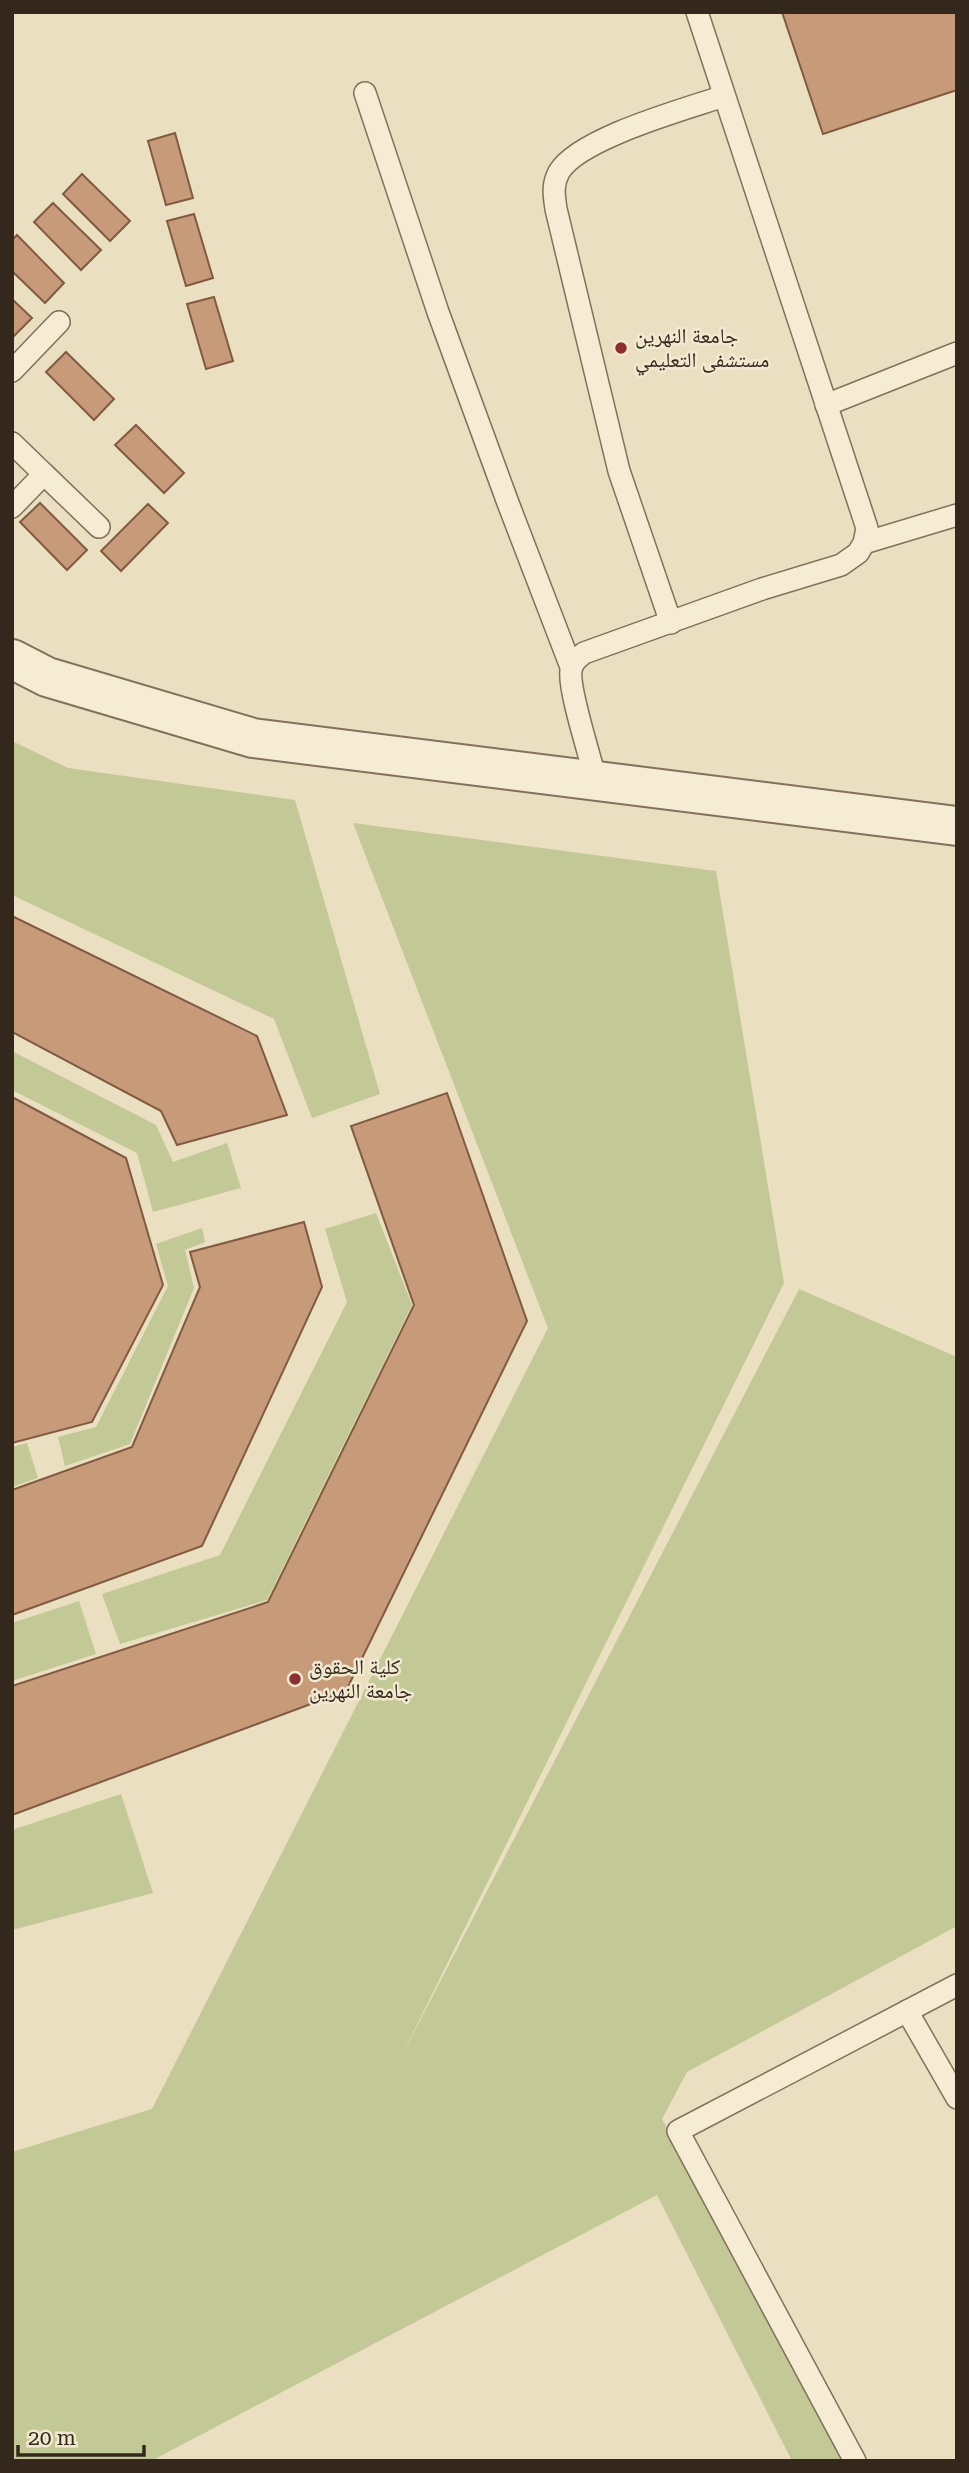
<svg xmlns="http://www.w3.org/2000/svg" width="969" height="2473" viewBox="0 0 969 2473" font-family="'Roboto Serif','Noto Naskh Arabic',serif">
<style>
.green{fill:#c2c896}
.building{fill:#c79a79;stroke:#815b41;stroke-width:2}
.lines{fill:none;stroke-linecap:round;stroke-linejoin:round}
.service-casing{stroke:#83705a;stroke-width:24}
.minor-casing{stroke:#83705a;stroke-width:42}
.service{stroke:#f6ecd4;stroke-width:21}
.minor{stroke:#f6ecd4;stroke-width:38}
.poi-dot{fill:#8e2e2e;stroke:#f3e9d0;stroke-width:2.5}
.labels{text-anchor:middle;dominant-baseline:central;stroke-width:5;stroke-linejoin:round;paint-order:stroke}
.poi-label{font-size:21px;fill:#34281d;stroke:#f3e9d0;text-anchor:start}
</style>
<rect width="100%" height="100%" fill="#ebdfc1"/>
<g class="green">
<polygon points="12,741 68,768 295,800 380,1094 312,1118 274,1019 12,895"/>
<polygon points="353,823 716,871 784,1283 399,2061 799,1289 957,1357 957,1926 687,2072 662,2119 847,2461 792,2461 657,2195 151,2461 12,2461 12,2152 152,2109 548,1328"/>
<polygon points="12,1051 156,1125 173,1162 227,1143 241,1188 153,1212 137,1153 12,1090"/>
<polygon points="376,1213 412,1305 267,1600 120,1644 102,1594 220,1555 347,1302 325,1229"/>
<polygon points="202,1228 205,1242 185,1250 194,1288 130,1444 65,1466 58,1437 96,1427 168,1286 156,1244"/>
<polygon points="27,1443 38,1478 12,1487 12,1447"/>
<polygon points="79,1601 96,1654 12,1681 12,1623"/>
<polygon points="121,1794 153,1893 12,1930 12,1830"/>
</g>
<g class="building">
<polygon points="782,12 957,12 957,90 823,134"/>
<polygon points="175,133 193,198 166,205 148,141"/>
<polygon points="82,174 130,221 110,241 63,194"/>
<polygon points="53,203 101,250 81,270 34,222"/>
<polygon points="194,214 213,278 186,286 167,221"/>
<polygon points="17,235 64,283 45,303 12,271 12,240"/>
<polygon points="214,297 233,361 206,369 187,304"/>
<polygon points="12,299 32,318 12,338"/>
<polygon points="66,352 114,399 94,420 46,372"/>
<polygon points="136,425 184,473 164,493 115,445"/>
<polygon points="40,503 87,550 67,570 20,522"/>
<polygon points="148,504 168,523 121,571 101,551"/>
<polygon points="12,916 257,1036 287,1115 177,1145 161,1111 12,1032"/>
<polygon points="447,1093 527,1321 346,1691 12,1815 12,1686 268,1602 414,1305 351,1126"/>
<polygon points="12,1097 126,1158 163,1285 92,1422 12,1443"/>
<polygon points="304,1222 322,1287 202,1546 12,1615 12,1490 132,1447 200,1287 190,1252"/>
</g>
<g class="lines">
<g class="service-casing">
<g id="service">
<polyline points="365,93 438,312 508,503 571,667"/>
<polyline points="12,371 59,322"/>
<polyline points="826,405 957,353"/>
<polyline points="12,443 44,474 12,507"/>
<polyline points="44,474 99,527"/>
<polyline points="864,543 957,515"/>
<path d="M671 623 619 471 556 209C554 195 552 185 559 172 579 138 686 109 724 96"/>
<path d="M596 781C591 759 568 689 571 671 572 662 578 658 584 653L762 589 841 565 858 553 864 543 867 528 697 12"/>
<polyline points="907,2011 957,2098"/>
<polyline points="855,2461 678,2131 957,1985"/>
</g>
</g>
<g class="minor-casing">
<polyline id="minor" points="12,659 47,677 253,738 957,826"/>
</g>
<use href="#service" class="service"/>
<use href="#minor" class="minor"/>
</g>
<g class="poi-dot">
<circle cx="621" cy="348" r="7"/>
<circle cx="295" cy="1679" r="7"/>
</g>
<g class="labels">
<g class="poi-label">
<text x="635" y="336">جامعة النهرين<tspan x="635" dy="24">مستشفى التعليمي</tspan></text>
<text x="309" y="1667">كلية الحقوق<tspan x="309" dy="24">جامعة النهرين</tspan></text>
</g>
</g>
<rect width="969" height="2473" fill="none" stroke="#34281d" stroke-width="28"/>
<path d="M18 2445v10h126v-10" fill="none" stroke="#34281d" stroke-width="3.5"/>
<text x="28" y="2445" font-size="21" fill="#34281d" stroke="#f3e9d0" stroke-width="5" paint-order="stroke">20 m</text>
</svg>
